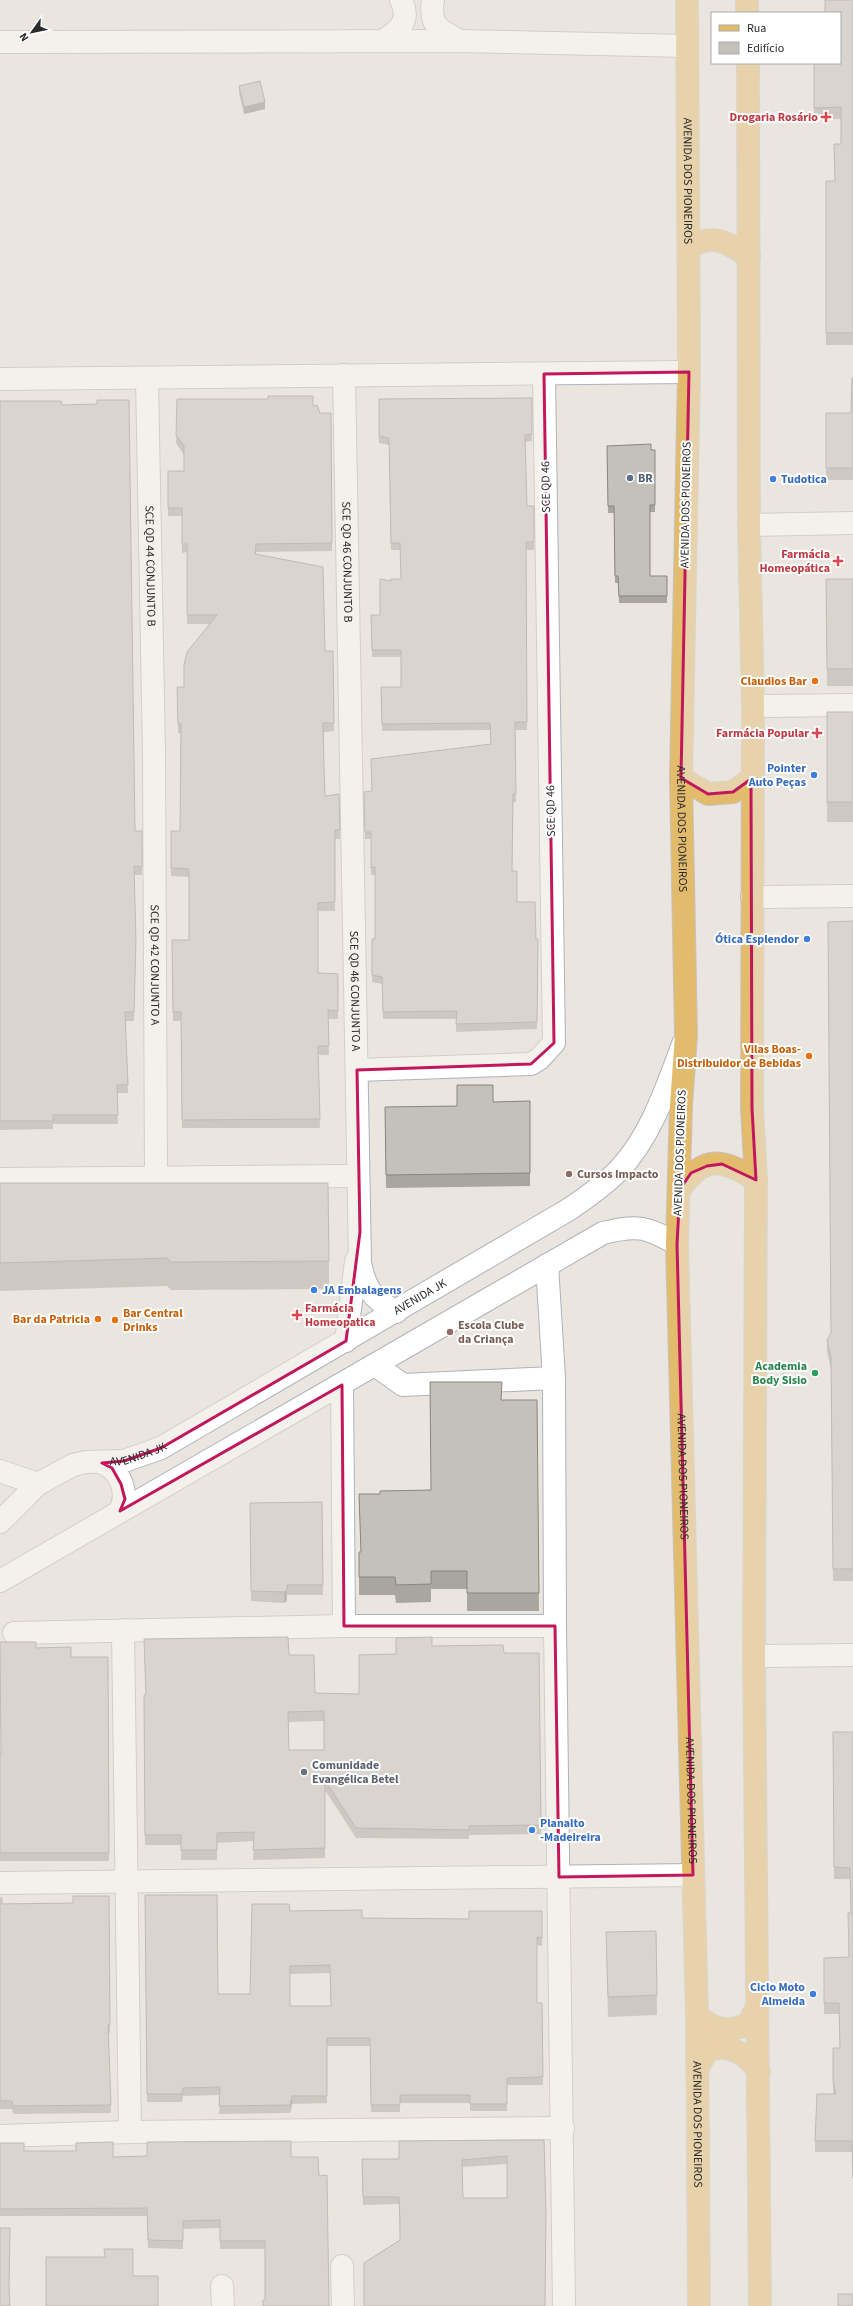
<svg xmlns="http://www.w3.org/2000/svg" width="853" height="2306" viewBox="0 0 853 2306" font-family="'Source Sans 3',sans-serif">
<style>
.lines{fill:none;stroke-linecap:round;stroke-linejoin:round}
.minor-casing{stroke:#afb2ba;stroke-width:24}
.secondary-casing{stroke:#afb2ba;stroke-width:24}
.primary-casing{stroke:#c4c4c4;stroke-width:24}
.minor{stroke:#fff;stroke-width:22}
.secondary{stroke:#fff;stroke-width:22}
.primary{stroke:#e2bb6d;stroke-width:22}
.wall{fill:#a9a5a0;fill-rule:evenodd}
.shaded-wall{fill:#898682}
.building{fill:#c4c0ba;stroke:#898682;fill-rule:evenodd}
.marked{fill:none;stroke:#c2185b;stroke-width:3;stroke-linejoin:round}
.health-dot{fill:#e0444e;stroke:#fff;stroke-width:1.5}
.service-dot{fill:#5c6f8a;stroke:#fff;stroke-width:1.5}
.shop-dot{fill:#3f7fe0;stroke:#fff;stroke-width:1.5}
.food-dot{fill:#e8710a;stroke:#fff;stroke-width:1.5}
.education-dot{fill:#8d6e63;stroke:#fff;stroke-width:1.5}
.leisure-dot{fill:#2e9e5b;stroke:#fff;stroke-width:1.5}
.worship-dot{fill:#6b7280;stroke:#fff;stroke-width:1.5}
.labels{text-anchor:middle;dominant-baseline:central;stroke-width:4;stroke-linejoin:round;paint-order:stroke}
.health-label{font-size:12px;font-weight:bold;fill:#be3a42;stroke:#fff;text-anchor:end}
.street-label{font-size:12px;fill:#2b2b2b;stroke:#fff}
.service-label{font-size:12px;font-weight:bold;fill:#4e5e75;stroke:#fff;text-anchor:start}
.shop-label{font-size:12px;font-weight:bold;fill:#366cbe;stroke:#fff;text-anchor:start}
.food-label{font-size:12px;font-weight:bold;fill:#c56008;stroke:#fff;text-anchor:end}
.education-label{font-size:12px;font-weight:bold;fill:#785e54;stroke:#fff;text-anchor:start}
.leisure-label{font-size:12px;font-weight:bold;fill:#27864d;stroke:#fff;text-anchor:end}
.worship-label{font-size:12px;font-weight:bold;fill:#5b616d;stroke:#fff;text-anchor:start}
</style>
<rect width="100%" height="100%" fill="#ebe5df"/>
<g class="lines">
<g class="minor-casing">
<g id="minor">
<path id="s1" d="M344 375 360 1262C365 1290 373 1298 396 1312"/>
<path id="s2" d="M147 378 154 754 156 1177"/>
<polyline points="0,379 689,372"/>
<polyline points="749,525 853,523"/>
<polyline points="753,706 853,705"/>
<polyline points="752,897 853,896"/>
<polyline points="357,1070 531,1064 539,1059 554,1043 544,374"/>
<polyline points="0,1179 358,1176"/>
<polyline points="547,1265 554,1378"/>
<polyline points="346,1341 356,1261"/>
<polyline points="375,1365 403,1385 554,1378 555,1626 564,2306"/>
<polyline points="342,1385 344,1626 555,1626"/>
<polyline points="0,1471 38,1484"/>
<polyline points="123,1630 130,2132"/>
<polyline points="14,1633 344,1626"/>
<polyline points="754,1656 853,1655"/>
<polyline points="0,1883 693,1875"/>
<polyline points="0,2136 130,2132 563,2128"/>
<polyline points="342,2266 343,2306"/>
<polyline points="222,2286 223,2306"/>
</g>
</g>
<g class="secondary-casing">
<g id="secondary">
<path d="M433 0C429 26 439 30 460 41"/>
<path d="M384 40C400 30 411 20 401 0"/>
<polyline points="0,42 460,41 687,46"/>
<path d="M102 1463C121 1470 129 1493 120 1511"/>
<path id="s3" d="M0 1522 38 1484 73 1465 86 1462 124 1461 161 1448 568 1210C586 1198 604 1185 619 1170 651 1136 667 1087 683 1044"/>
<path d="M0 1581 603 1233C638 1224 646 1227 677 1244"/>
</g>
</g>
<g class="primary-casing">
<g id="primary">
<path id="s4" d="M687 0 689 372 681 778 686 1035 681 1105 677 1244 697 2015 699 2306"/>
<polyline points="747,0 747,13"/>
<polyline points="748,63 749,525 753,706 752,1108 756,1180 754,1656 760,2306"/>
<path d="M689 247C715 233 725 242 749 256"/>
<polyline points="681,778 708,794 733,792 751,779"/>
<path d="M680 1189C704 1154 723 1159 756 1180"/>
<path d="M697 2015C713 2030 728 2033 748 2024L758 2005"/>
<path d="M698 2068 707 2051C729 2041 746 2055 759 2071"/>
</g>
</g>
<use href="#minor" class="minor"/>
<use href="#secondary" class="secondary"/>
<use href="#primary" class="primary"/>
</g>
<g class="wall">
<polygon points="853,0 853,345 826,345 826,181 834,181 841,144 841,119 814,119 814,63 840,63"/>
<polygon points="239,86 265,109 244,114 239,93"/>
<polygon points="853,378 853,480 826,480 826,413 851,413"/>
<polygon points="532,398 532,441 525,442 527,506 534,542 534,550 526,550 527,730 515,730 516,802 513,802 512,871 517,902 536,939 538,939 537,1029 456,1032 456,1019 383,1019 382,984 372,982 372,939 375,939 375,875 371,875 371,839 365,839 364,799 372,791 491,744 490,730 382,731 381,687 401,687 401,657 372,657 371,615 380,615 391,581 401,579 400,550 391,550 389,445 379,443 379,399"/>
<polygon points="177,399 313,406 320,413 331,413 332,551 256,552 256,554 325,651 333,651 334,731 324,732 324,767 325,796 339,794 340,839 335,839 335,911 318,911 318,973 338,974 338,1019 328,1019 329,1055 318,1055 320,1128 182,1128 181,1021 173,1021 172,940 189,940 189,877 171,876 171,831 180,831 181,733 178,733 177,687 184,687 210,624 187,624 187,552 182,553 182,516 168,516 168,471 184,471 184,455 176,443"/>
<polygon points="0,401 62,405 135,831 142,831 142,875 134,875 136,940 134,1021 125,1021 128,1093 117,1093 118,1124 53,1124 53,1129 0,1130"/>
<polygon points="607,446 655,450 655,512 650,512 650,576 667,576 667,603 619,603 618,583 615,583 614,513 608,513"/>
<polygon points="826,579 853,579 853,686 827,686"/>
<rect x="827" y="712" width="26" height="110"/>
<polygon points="853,921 853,1581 833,1581 831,1369 827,1352 827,1340 831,1333"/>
<polygon points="530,1101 530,1186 386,1188 385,1107 457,1106 493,1102"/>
<polygon points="0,1183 329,1261 329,1289 171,1290 167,1286 0,1291"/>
<polygon points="502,1400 537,1400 539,1611 467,1611 467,1589 431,1589 431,1602 396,1603 395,1595 359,1595 359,1552 361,1552 359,1494 380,1494 431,1490"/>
<polygon points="322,1502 323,1595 287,1595 287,1601 284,1603 251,1601 250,1503"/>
<path d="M144 1639 289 1655 315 1693 359 1694 396 1654 432 1646 504 1653H539L541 1834 469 1835V1839L356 1838 325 1790V1858L253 1860 254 1841 217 1843V1860H181V1845H145L144 1695H146ZM324 1721V1750H289L288 1722Z"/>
<polygon points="36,1648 71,1657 108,1657 109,1861 0,1861 0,1754"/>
<polygon points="833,1732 853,1732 852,2152 815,2152 815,2141 833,2094 833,2048 840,2048 839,2014 824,2014 824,1958 849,1957 851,1913 850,1879 834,1879"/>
<path d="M145 1895 218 1994H250L290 1911 362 1918 469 1919 542 1911V1946L537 1945V2003H542L543 2085H507V2111H470V2103H400V2112H371L370 2046H327V2103L292 2104 290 2113 219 2114 220 2095 183 2096 182 2102H147ZM330 1973 331 2006H290V1974Z"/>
<polygon points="109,1896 110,2033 108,2033 111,2113 13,2114 12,2109 0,2109 0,1898 2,1904 73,1903"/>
<polygon points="656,1931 657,2015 608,2017 606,1932"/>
<path d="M544 2140 546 2212 400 2240 399 2204 363 2205 362 2159H399ZM507 2164V2198H463L462 2167Z"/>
<polygon points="291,2141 265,2300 265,2249 220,2249 220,2228 183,2229 183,2249 148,2248 147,2216 0,2216 0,2143 24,2151 113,2157 147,2156"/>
</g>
<g class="shaded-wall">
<polygon points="265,102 265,109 244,114 244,107"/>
<polygon points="287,1590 287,1601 284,1603 284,1592"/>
<polygon points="292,2096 292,2104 290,2113 290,2105"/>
</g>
<g class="building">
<polygon points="825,0 853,0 853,333 826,333 826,181 835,181 834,144 841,144 841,107 814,108 814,63 840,63 840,13 825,13"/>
<polygon points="260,81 265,102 244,107 239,86"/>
<polygon points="852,378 853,378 853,468 826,468 826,413 851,413"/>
<polygon points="268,396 313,396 313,406 317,405 320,413 331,413 332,543 256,544 255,554 323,567 325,651 333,651 334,723 323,723 324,767 325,796 339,794 340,830 335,830 335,902 318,903 318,973 338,974 338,1011 328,1010 329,1046 318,1046 320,1119 182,1120 181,1012 173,1012 172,940 189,940 189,869 171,868 171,831 180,831 181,724 178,724 177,687 184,687 184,665 187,652 217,615 187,615 187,544 182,544 182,508 168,508 168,471 184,471 184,446 176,435 177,399 268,399"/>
<polygon points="532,398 532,434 525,435 527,506 534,506 534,542 526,542 527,722 515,722 516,794 513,794 512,871 517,871 517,902 535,902 536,939 538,939 537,1022 456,1024 457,1011 383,1012 382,977 372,975 372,939 375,939 375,867 371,868 371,832 365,832 364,792 372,791 371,759 491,744 490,723 382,724 381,687 401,687 401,650 372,650 371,615 380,615 380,579 391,581 391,579 401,579 400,543 391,543 389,438 379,436 379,399"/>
<polygon points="97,400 129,400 135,831 142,831 142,867 134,866 136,940 134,1012 125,1012 128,1085 117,1085 118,1115 53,1115 53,1121 0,1121 0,401 61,401 62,405 97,404"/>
<polygon points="651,444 651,450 655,450 655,505 650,505 650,576 667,576 667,596 619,596 618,576 615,576 614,506 608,506 607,446"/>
<polygon points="826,579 853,579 853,669 827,669"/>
<rect x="827" y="712" width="26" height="90"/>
<polygon points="853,921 853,1569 833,1569 831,1357 827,1340 831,1333 828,922"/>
<polygon points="457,1085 493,1085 493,1102 530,1101 530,1173 386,1175 385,1107 457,1106"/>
<polygon points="0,1183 328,1183 329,1261 171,1262 167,1258 0,1263"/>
<polygon points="430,1382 502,1382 501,1400 537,1400 539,1593 467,1593 467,1571 431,1571 431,1584 396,1585 395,1577 359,1577 359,1552 361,1552 359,1494 380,1494 380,1491 431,1490"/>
<polygon points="322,1502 323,1585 287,1585 287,1590 284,1592 251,1591 250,1503"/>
<path d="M288 1637 289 1655H314L315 1693 359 1694V1655L396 1654V1638L432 1637V1646L503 1645 504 1653H539L541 1825 469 1826V1830L356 1828 325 1780V1848L253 1850 254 1832 217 1833V1850H181V1835H145L144 1695H146L144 1639ZM324 1711V1750H289L288 1712Z"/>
<polygon points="0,1642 36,1642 36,1648 71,1647 71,1657 108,1657 109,1853 0,1853 0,1754 1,1754"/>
<polygon points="833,1732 853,1732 853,2178 852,2141 815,2141 817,2094 836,2094 833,2081 833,2048 840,2048 839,2003 824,2003 824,1958 849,1957 848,1913 851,1913 850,1868 834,1867"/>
<path d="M145 1895H217L218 1994H250L252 1904H289L290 1911 362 1910V1918L469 1919V1911H542V1938L537 1937V2003H542L543 2077 507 2078V2104H470V2095H400V2105H371L370 2038H327V2096H292L290 2105 219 2106 220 2087 183 2088 182 2094H147ZM330 1965 331 2006H290V1966Z"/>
<polygon points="73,1896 109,1896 110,2025 108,2025 111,2105 13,2106 12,2101 0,2101 0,1898 2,1898 2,1904 73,1903"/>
<polygon points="656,1931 657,1995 608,1997 606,1932"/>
<path d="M544 2140 546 2212 545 2306H364V2263L400 2240V2224L399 2197H363L362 2159H399V2141ZM507 2156V2198H463L462 2160Z"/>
<polygon points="291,2141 291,2157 318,2157 319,2176 327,2175 329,2306 263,2306 263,2300 265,2300 265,2241 220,2241 220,2220 183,2221 183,2241 148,2240 147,2208 0,2209 0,2143 24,2143 24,2151 76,2151 76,2143 113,2142 113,2157 147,2156 147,2142"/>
<polygon points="0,2228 10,2228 9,2289 10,2306 0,2306"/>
<polygon points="104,2249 133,2249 133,2276 158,2276 158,2306 46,2306 46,2257 105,2257"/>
<rect x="838" y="2294" width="15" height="12"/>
</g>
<path d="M0 0H853V2306H0ZM689 372 681 778 708 794 733 792 751 779 752 1108 756 1180 722 1164 707 1166 691 1173 680 1189 677 1244 693 1875 559 1877 555 1626H344L342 1385 120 1511 125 1499 121 1484 112 1468 102 1463 124 1461 161 1448 346 1341 360 1232 357 1070 531 1064 554 1043 544 374Z" fill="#ebe5df" fill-opacity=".55" fill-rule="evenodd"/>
<path class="marked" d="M689 372 681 778 708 794 733 792 751 779 752 1108 756 1180 722 1164 707 1166 691 1173 680 1189 677 1244 693 1875 559 1877 555 1626H344L342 1385 120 1511 125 1499 121 1484 112 1468 102 1463 124 1461 161 1448 346 1341 360 1232 357 1070 531 1064 554 1043 544 374Z"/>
<g class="health-dot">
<path d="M824 111h4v4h4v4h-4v4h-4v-4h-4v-4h4z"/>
<path d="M836 555h4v4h4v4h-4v4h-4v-4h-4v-4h4z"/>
<path d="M815 727h4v4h4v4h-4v4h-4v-4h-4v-4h4z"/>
<path d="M295 1309h4v4h4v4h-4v4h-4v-4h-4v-4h4z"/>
</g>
<circle class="service-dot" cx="630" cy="478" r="4"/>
<g class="shop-dot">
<circle cx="773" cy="479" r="4"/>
<circle cx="814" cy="775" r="4"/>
<circle cx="807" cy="939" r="4"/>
<circle cx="314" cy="1290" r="4"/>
<circle cx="532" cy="1830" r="4"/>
<circle cx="813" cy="1994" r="4"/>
</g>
<g class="food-dot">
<circle cx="815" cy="681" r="4"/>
<circle cx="809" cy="1056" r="4"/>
<circle cx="98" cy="1319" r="4"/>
<circle cx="115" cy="1320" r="4"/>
</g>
<g class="education-dot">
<circle cx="569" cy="1174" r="4"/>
<circle cx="450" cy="1332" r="4"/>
</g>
<circle class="leisure-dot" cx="815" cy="1373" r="4"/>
<circle class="worship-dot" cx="304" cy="1772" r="4"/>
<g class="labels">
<g class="health-label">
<text x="818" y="117">Drogaria Rosário</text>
<text x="830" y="554">Farmácia<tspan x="830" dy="14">Homeopática</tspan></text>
<text x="809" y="733">Farmácia Popular</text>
<text x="305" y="1308" text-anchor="start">Farmácia<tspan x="305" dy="14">Homeopatica</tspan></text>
</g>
<g class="street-label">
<text stroke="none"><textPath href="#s4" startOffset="181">AVENIDA DOS PIONEIROS</textPath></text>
<text transform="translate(546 487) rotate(-91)">SCE QD 46</text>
<text transform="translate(686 505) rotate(-89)">AVENIDA DOS PIONEIROS</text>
<text stroke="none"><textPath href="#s1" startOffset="187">SCE QD 46 CONJUNTO B</textPath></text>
<text stroke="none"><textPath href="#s2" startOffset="188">SCE QD 44 CONJUNTO B</textPath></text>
<text transform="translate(551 811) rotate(-91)">SCE QD 46</text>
<text stroke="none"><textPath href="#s4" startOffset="829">AVENIDA DOS PIONEIROS</textPath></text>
<text stroke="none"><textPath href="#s2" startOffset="587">SCE QD 42 CONJUNTO A</textPath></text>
<text stroke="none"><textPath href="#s1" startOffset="616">SCE QD 46 CONJUNTO A</textPath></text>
<text transform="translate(680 1153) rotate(-88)">AVENIDA DOS PIONEIROS</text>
<text stroke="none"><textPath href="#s3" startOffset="484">AVENIDA JK</textPath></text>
<text stroke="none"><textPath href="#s3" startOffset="160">AVENIDA JK</textPath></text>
<text stroke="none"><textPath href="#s4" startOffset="1477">AVENIDA DOS PIONEIROS</textPath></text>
<text stroke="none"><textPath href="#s4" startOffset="1801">AVENIDA DOS PIONEIROS</textPath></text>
<text stroke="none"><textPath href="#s4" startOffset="2125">AVENIDA DOS PIONEIROS</textPath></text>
</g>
<g class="service-label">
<text x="638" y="478">BR</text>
</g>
<g class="shop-label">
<text x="781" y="479">Tudotica</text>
<text x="806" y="768" text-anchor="end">Pointer<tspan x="806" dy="14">Auto Peças</tspan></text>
<text x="799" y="939" text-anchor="end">Ótica Esplendor</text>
<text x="322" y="1290">JA Embalagens</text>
<text x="540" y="1823">Planalto<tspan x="540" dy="14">-Madeireira</tspan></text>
<text x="805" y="1987" text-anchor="end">Ciclo Moto<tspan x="805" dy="14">Almeida</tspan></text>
</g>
<g class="food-label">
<text x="807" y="681">Claudios Bar</text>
<text x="801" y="1049">Vilas Boas-<tspan x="801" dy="14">Distribuidor de Bebidas</tspan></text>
<text x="123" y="1313" text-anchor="start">Bar Central<tspan x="123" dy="14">Drinks</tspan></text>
<text x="90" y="1319">Bar da Patricia</text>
</g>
<g class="education-label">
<text x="577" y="1174">Cursos Impacto</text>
<text x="458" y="1325">Escola Clube<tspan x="458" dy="14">da Criança</tspan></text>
</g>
<g class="leisure-label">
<text x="807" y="1366">Academia<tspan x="807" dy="14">Body Sisio</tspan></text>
</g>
<g class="worship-label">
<text x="312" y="1765">Comunidade<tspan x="312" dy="14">Evangélica Betel</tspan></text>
</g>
</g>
<rect x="711" y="12" width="130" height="52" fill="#ffffff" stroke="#aaaaaa"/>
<rect x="719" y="25" width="20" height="6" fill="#e2bb6d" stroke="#aaaaaa"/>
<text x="747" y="32" font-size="12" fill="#2b2b2b">Rua</text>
<rect x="719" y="42" width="20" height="12" fill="#c4c0ba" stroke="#aaaaaa"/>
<text x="747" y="52" font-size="12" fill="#2b2b2b">Edifício</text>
<g transform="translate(32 32) rotate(237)" stroke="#ffffff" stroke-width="3" paint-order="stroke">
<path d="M0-3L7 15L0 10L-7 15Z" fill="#2b2b2b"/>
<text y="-6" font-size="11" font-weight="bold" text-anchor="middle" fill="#2b2b2b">N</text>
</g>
</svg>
